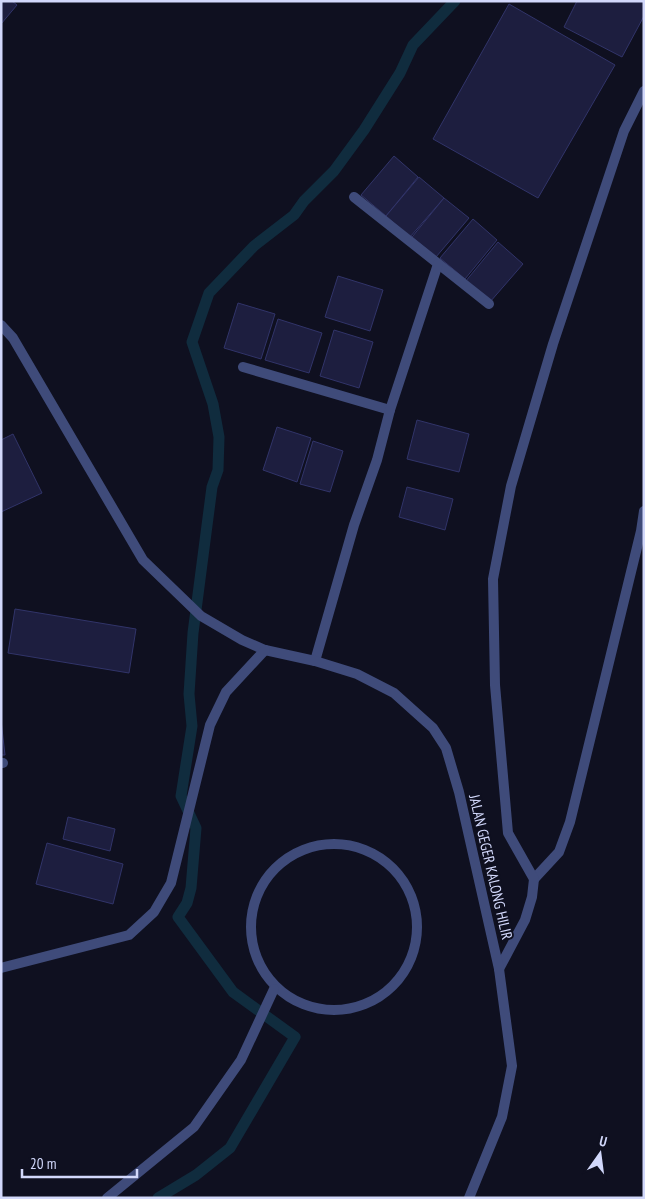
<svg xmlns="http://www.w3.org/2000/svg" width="645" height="1199" viewBox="0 0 645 1199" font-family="'PT Sans Narrow',sans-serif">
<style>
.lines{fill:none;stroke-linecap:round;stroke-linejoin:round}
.stream{stroke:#102c3e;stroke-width:11}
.building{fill:#1d1e3f;stroke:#313469}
.service{stroke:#3f4b7a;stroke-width:10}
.minor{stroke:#3f4b7a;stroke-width:10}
.tertiary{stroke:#3f4b7a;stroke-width:10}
.labels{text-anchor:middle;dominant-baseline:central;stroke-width:4;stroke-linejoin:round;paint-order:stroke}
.street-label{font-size:15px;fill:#d2d8fb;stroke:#0f1020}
</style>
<rect width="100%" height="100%" fill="#0f1020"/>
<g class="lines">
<polyline class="stream" points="158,1198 196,1175 230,1148 295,1037 233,992 178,917 187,903 191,888 196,828 181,796 192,726 189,694 193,633 212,487 218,470 219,437 213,404 192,342 209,293 254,246 294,215 304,201 334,171 364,130 400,73 413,45 455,1"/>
</g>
<g class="building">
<polygon points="1,1 12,1 17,5 1,24"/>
<polygon points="577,1 644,1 644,16 622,57 564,27"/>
<polygon points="509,4 615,65 538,198 433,139"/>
<polygon points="394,156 418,177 386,216 361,195"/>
<polygon points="419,177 444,198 410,237 386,216"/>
<polygon points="444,198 469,218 436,257 412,237"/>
<polygon points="473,219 497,240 465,279 440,258"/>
<polygon points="498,242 523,264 490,302 465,282"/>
<polygon points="338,276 383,290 370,331 325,317"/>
<polygon points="238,303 275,314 261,359 224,348"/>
<polygon points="278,319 322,333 309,373 265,360"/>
<polygon points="334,330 373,342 359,388 320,376"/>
<polygon points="417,420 469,434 459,472 407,459"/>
<polygon points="277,427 311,438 297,482 263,470"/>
<polygon points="13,434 42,493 1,512 1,440"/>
<polygon points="313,441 343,451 330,492 300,484"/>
<polygon points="407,487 453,499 445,530 399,517"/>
<polygon points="15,609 136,629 129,673 8,653"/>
<polygon points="1,720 5,755 1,755"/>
<polygon points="68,817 115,829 110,851 63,839"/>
<polygon points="47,843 123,864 113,904 36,884"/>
</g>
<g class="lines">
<g class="service">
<polyline points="1,763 3,763"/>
<polyline points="534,879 559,852 570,822 641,531 644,511"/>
<polyline points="499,969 525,920 532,897 534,879 508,833 495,685 493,579 511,486 553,344 624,131 644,91"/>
</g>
<g class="minor">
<polyline points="354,197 489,304"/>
<polyline points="243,367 390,410"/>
<polyline points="315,661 354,525 377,460 390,410 438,264"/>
<circle cx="334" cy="927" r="83"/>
<polyline points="107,1198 194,1127 241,1060 274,989"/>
</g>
<g class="tertiary">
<polyline points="1,325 13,338 143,560 201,616 242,640 265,650 315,661 357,674 394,693 433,728 446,748 459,792 499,969 512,1066 502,1117 469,1198"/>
<polyline points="1,968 129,935 154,912 171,883 210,725 226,692 265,650"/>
</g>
</g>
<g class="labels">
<g class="street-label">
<text transform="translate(491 867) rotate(77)">JALAN GEGER KALONG HILIR</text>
</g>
</g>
<rect width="645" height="1199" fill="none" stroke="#d2d8fb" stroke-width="5"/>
<g transform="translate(600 1154) rotate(14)" stroke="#0f1020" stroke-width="4" paint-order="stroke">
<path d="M0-4L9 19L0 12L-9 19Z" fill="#d2d8fb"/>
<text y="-8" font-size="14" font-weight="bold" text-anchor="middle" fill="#d2d8fb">U</text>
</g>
<path d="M22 1169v8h115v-8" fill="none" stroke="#d2d8fb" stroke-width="2.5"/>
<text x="30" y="1169" font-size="15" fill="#d2d8fb" stroke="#0f1020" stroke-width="4" paint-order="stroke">20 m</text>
</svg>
